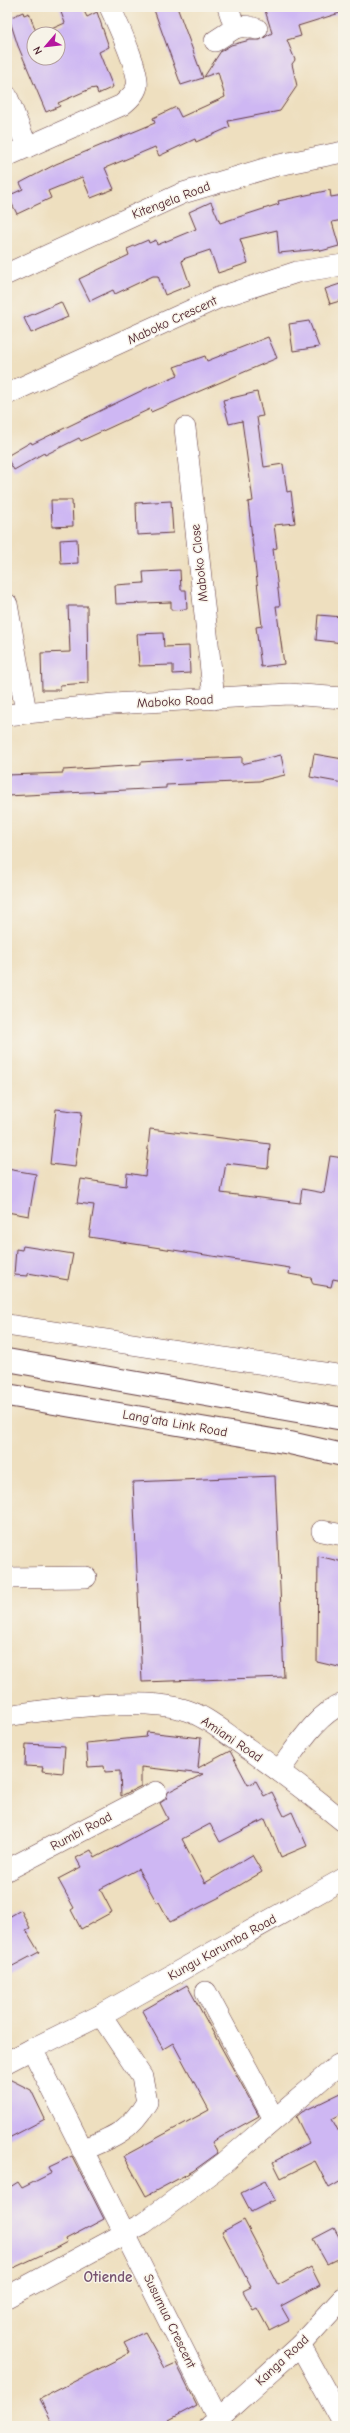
<svg xmlns="http://www.w3.org/2000/svg" width="350" height="2433" viewBox="0 0 350 2433" font-family="'Comic Neue',sans-serif">
<style>
.building{fill:#ceb7f3}
.lines{fill:none;stroke-linecap:round;stroke-linejoin:round}
.minor-casing{stroke:#633c41;stroke-width:22}
.major-casing{stroke:#633c41;stroke-width:24}
.minor{stroke:#fff;stroke-width:21}
.major{stroke:#fff;stroke-width:22}
.labels{text-anchor:middle;dominant-baseline:central;stroke-width:3;stroke-linejoin:round;paint-order:stroke}
.street-label{font-size:13px;fill:#4a1f2b;stroke:#f7f3e8}
.quarter-label{font-size:15px;font-weight:bold;fill:#785471;stroke:#f7f3e8}
</style>
<rect width="100%" height="100%" fill="#f7f3e8"/>
<filter id="ink" filterUnits="userSpaceOnUse"><feTurbulence type="fractalNoise" baseFrequency=".025" numOctaves="2"/><feDisplacementMap in="SourceGraphic" scale="8" xChannelSelector="R" yChannelSelector="G"/><feConvolveMatrix kernelMatrix="1 2 1 2 8 2 1 2 1" color-interpolation-filters="sRGB"/></filter>
<filter id="wash" filterUnits="userSpaceOnUse"><feTurbulence type="fractalNoise" baseFrequency=".012" numOctaves="4" result="noise"/><feDisplacementMap in="SourceGraphic" scale="16" xChannelSelector="R" yChannelSelector="G"/><feGaussianBlur stdDeviation="0.9" result="paint"/><feColorMatrix in="noise" values="0 0 0 0 0 0 0 0 0 0 0 0 0 0 0 0 0 1.4 0 .05"/><feComposite in="paint" operator="in"/></filter>
<g filter="url(#wash)">
<rect width="100%" height="100%" fill="#eedfbf"/>
<g id="blocks">
<g class="building">
<polygon points="59,7 82,7 87,17 97,12 109,47 99,52 113,87 98,94 96,88 90,89 58,103 60,106 46,112 18,46 9,18 23,12 24,15 29,13 37,34 34,34 34,58 58,58 58,34 40,34 65,23"/>
<polygon points="153,7 177,7 203,78 181,85"/>
<polygon points="264,7 343,7 343,12 298,26 301,36 287,40 295,60 292,64 297,86 280,111 228,121 230,127 196,142 195,139 159,156 155,147 105,168 114,189 91,198 82,177 48,191 51,198 17,214 8,196 23,189 20,183 56,164 155,123 153,118 176,107 181,117 225,97 218,72 204,77 221,51 231,45 250,40 260,40 272,33"/>
<polygon points="330,190 331,197 343,195 343,220 332,222 339,246 321,251 320,249 279,253 277,230 240,239 248,263 218,273 210,250 183,259 182,262 190,285 165,295 158,276 153,276 115,294 113,290 90,301 79,279 129,255 127,249 148,240 149,243 156,240 157,245 196,229 189,212 211,202 220,223 279,204 278,201"/>
<polygon points="343,283 343,300 330,304 325,289"/>
<polygon points="61,302 68,317 31,333 24,318"/>
<polygon points="309,321 319,347 293,351 289,324"/>
<polygon points="268,337 277,358 151,412 150,409 81,441 79,438 45,455 44,453 14,470 7,458 7,456 31,442 32,444 147,388 178,375 174,367 205,356 207,361"/>
<polygon points="257,392 263,416 257,417 264,467 283,464 287,492 291,491 295,523 274,525 277,548 273,549 280,606 276,606 284,664 261,667 256,627 262,626 248,502 253,501 242,421 229,424 223,400"/>
<polygon points="51,500 72,500 73,526 52,527"/>
<polygon points="171,501 173,533 137,535 136,503"/>
<polygon points="77,539 78,563 61,564 60,540"/>
<polygon points="180,570 181,590 186,590 187,609 171,610 171,602 116,604 115,585 144,583 143,572"/>
<polygon points="68,606 87,606 88,683 60,685 60,690 42,690 41,653 70,652"/>
<polygon points="318,615 343,617 343,643 316,640"/>
<polygon points="163,633 164,647 189,646 190,673 173,674 173,665 139,666 137,634"/>
<polygon points="314,754 343,759 343,783 310,777"/>
<polygon points="281,755 285,775 259,781 166,785 166,788 7,796 7,775 63,773 63,770 141,765 141,762 172,760 242,757 242,764"/>
<polygon points="56,1109 82,1112 75,1167 50,1164"/>
<polygon points="150,1129 270,1144 268,1168 226,1163 221,1193 300,1203 302,1189 324,1193 330,1156 343,1158 343,1281 333,1279 331,1287 313,1284 311,1278 289,1274 290,1268 89,1237 94,1205 77,1203 81,1179 126,1186 127,1173 145,1176"/>
<polygon points="7,1169 36,1174 29,1216 7,1212"/>
<polygon points="23,1246 73,1254 68,1280 28,1273 28,1276 14,1275 16,1249 22,1250"/>
<polygon points="275,1476 284,1677 142,1682 133,1482"/>
<polygon points="318,1556 343,1562 343,1668 317,1662"/>
<polygon points="147,1732 201,1738 198,1768 230,1751 248,1785 256,1781 264,1796 272,1792 284,1816 292,1812 307,1846 281,1857 265,1819 220,1842 210,1824 182,1839 205,1883 252,1855 262,1872 220,1897 170,1922 159,1902 157,1903 138,1869 100,1889 112,1912 81,1929 71,1910 74,1908 58,1879 81,1867 76,1858 91,1850 95,1858 168,1819 160,1803 166,1799 168,1792 203,1774 141,1767 141,1786 121,1796 120,1771 105,1772 104,1766 88,1767 86,1743 146,1737"/>
<polygon points="26,1744 65,1746 63,1773 42,1771 43,1767 25,1766"/>
<polygon points="21,1910 30,1928 26,1930 39,1952 7,1969 7,1918"/>
<polygon points="187,1985 259,2116 212,2142 218,2153 193,2171 146,2196 124,2156 209,2110 173,2043 163,2049 142,2011"/>
<polygon points="7,2078 31,2090 45,2119 7,2139"/>
<polygon points="343,2092 343,2113 332,2119 343,2140 343,2180 329,2188 315,2161 281,2178 273,2162 309,2143 296,2117 302,2112"/>
<polygon points="72,2156 104,2219 66,2239 67,2242 54,2249 7,2271 7,2189 18,2182 22,2188 52,2173 49,2167"/>
<polygon points="265,2181 275,2200 251,2212 241,2193"/>
<polygon points="244,2220 278,2285 311,2267 320,2285 281,2306 289,2320 269,2330 257,2308 253,2310 243,2291 251,2287 222,2232"/>
<polygon points="334,2228 343,2244 343,2256 327,2264 313,2239"/>
<polygon points="145,2332 165,2368 176,2363 197,2405 169,2420 172,2426 54,2426 40,2399 130,2353 124,2342"/>
</g>
</g>
</g>
<g filter="url(#ink)">
<use href="#blocks" fill-opacity="0" stroke="#633c41" stroke-width="1"/>
<g class="lines">
<g class="minor-casing">
<g id="minor">
<polyline points="235,28 246,26 257,29"/>
<polyline points="215,41 235,28 228,7"/>
<polyline points="7,96 27,147"/>
<path d="M7 156 122 105C128 100 135 94 137 86 140 71 117 23 110 7"/>
<polyline points="7,274 183,193 274,166 343,152"/>
<polyline points="7,394 218,298 297,272 343,265"/>
<polyline points="185,428 214,699"/>
<polyline points="7,604 26,712"/>
<polyline points="7,715 113,704 289,694 343,698"/>
<polyline points="7,1325 343,1376"/>
<polyline points="322,1531 343,1535"/>
<polyline points="7,1578 86,1577"/>
<path d="M7 1716C51 1709 140 1697 182 1709 202 1714 220 1729 237 1741 273 1766 309 1793 343 1821"/>
<path d="M279 1771C295 1750 317 1713 343 1704"/>
<polyline points="7,1870 156,1792"/>
<polyline points="206,1992 274,2119"/>
<polyline points="7,2062 32,2049"/>
<path d="M82 2150C113 2137 129 2132 147 2102L142 2077 101 2015"/>
<polyline points="7,2297 144,2223 224,2163 338,2065"/>
<polyline points="300,2345 343,2423"/>
<polyline points="218,2419 300,2345 343,2298"/>
<polyline points="209,2426 218,2419 32,2049 101,2015 343,1879"/>
</g>
</g>
<g class="major-casing">
<g id="major">
<polyline points="7,1360 343,1419"/>
<polyline points="7,1395 290,1443 343,1455"/>
</g>
</g>
<use href="#minor" class="minor"/>
<use href="#major" class="major"/>
</g>
</g>
<g class="labels">
<g class="street-label">
<text transform="translate(171 200) rotate(-21)">Kitengela Road</text>
<text transform="translate(172 320) rotate(-25)">Maboko Crescent</text>
<text transform="translate(199 563) rotate(-96)">Maboko Close</text>
<text transform="translate(175 701) rotate(-3)">Maboko Road</text>
<text transform="translate(175 1423) rotate(10)">Lang'ata Link Road</text>
<text transform="translate(232 1739) rotate(34)">Amiani Road</text>
<text transform="translate(81 1831) rotate(-28)">Rumbi Road</text>
<text transform="translate(222 1947) rotate(-29)">Kungu Karumba Road</text>
<text transform="translate(170 2321) rotate(64)">Susumua Crescent</text>
<text transform="translate(282 2360) rotate(-43)">Kanga Road</text>
</g>
<g class="quarter-label">
<text x="108" y="2277">Otiende</text>
</g>
</g>
<rect width="350" height="2433" fill="none" stroke="#f7f3e8" stroke-width="24"/>
<g transform="translate(46 46) rotate(242)"><circle r="19" fill="#f7f3e8" stroke="#b29e9c"/>
<path d="M0-3L7 15L0 10L-7 15Z" fill="#b5179e"/>
<text y="-6" font-size="11" font-weight="bold" text-anchor="middle" fill="#4a1f2b">N</text>
</g>
</svg>
